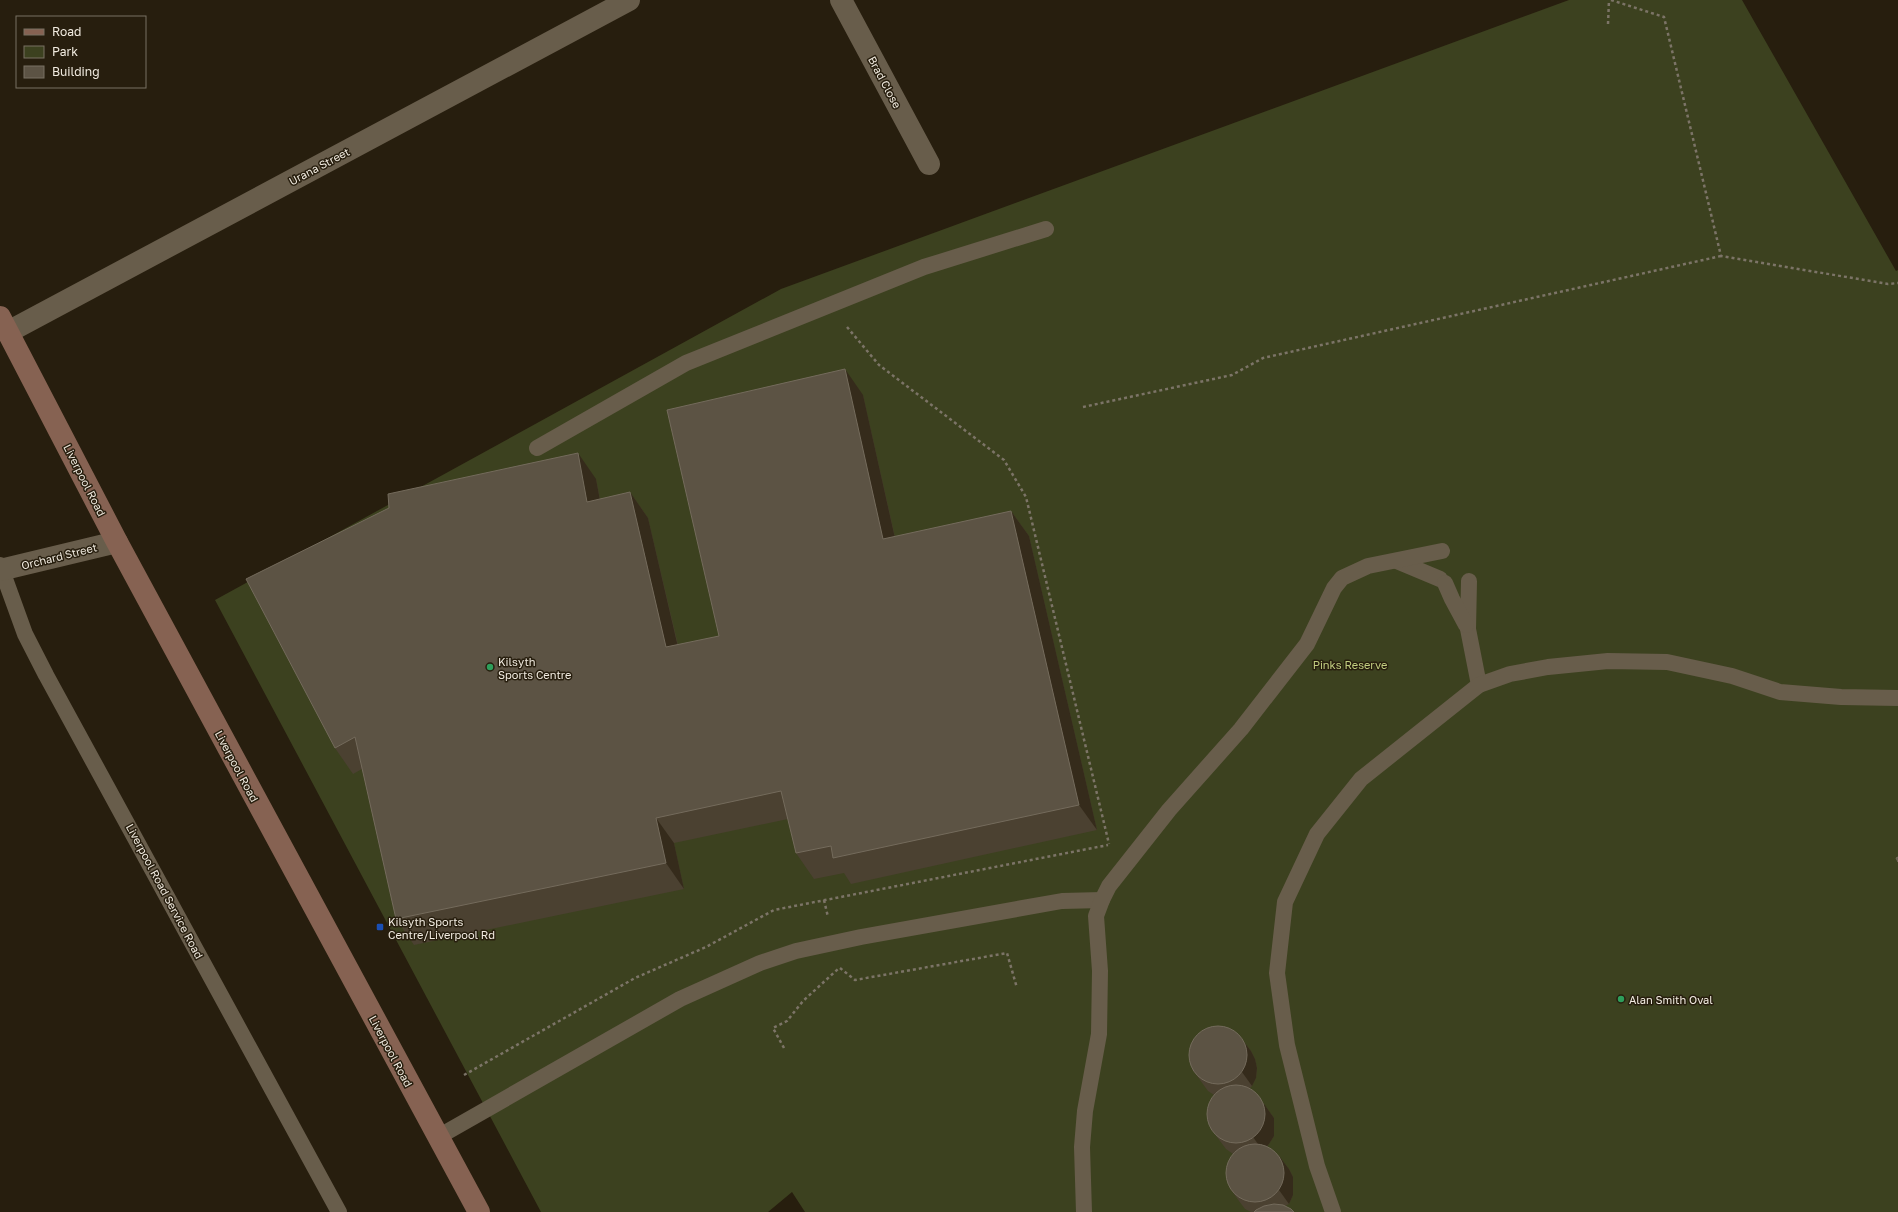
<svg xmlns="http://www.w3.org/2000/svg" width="1898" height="1212" viewBox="0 0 1898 1212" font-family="'Golos Text',sans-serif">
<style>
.green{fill:#3c411f}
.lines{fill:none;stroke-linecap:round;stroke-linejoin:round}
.path{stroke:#7c7467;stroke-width:2.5;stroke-dasharray:3 3;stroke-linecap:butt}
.service{stroke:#685d4b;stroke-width:16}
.minor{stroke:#685d4b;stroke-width:22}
.secondary{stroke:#866252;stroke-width:22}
.wall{fill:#4b4131}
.shaded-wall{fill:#352b1b}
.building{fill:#5c5344;stroke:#746b5c}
.leisure-dot{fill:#2e9e5b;stroke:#271e0e;stroke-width:1.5}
.transit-dot{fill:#1a4fb4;stroke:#271e0e;stroke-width:1.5}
.labels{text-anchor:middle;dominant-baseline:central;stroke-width:3;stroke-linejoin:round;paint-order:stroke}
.street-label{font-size:11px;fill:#f1ebe0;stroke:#271e0e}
.poi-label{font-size:11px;fill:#f1ebe0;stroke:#271e0e;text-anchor:start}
.park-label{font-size:11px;fill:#c2ce80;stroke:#271e0e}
</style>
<rect width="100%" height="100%" fill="#271e0e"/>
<polygon class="green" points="1569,0 1742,0 1896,271 1898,270 1898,1212 805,1212 792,1192 768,1212 541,1212 215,600 781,289"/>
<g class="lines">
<g class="path">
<polyline points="1611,0 1664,17 1721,256 1888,284 1898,283"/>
<polyline points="1608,24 1609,0"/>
<polyline points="847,327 879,365 1004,460 1026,497 1109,844"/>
<polyline points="1083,407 1232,375 1263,358 1721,256"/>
<polyline points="824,900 828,917"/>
<polyline points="840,968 855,980 1007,953 1017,988"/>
<polyline points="784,1048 773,1028 787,1021 803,1001 838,969"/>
<polyline points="464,1075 635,978 706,947 774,910 1108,845"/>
</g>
<g class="service">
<polyline points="537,448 686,363 924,267 1046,229"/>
<polyline points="1397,561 1440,579"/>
<polyline points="0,565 25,634 46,675 339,1212"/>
<polyline points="1469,581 1468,629 1479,685"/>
<polyline points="1445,583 1452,599 1466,625"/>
<polyline points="438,1137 680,999 760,963 796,951 861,937 1062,901 1102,900"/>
<polyline points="1084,1212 1082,1147 1085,1111 1099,1034 1100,971 1096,916 1102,900 1109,886 1169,810 1241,729 1307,644 1334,588 1342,578 1368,566 1442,551"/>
<polyline points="1333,1212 1317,1166 1287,1045 1277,973 1285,902 1317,834 1361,779 1479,685 1510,674 1548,667 1608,661 1667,662 1732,676 1780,692 1841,697 1898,698"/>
</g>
<g class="minor">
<polyline points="841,0 929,164"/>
<polyline points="8,332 629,0"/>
<polyline points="0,570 117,542"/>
</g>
<polyline class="secondary" points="0,317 117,542 479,1212"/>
</g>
<g class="wall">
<polygon points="863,395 895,537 1011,511 1029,536 1097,830 851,884 844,873 814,879 796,853 788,819 674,843 684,889 414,945 396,919 362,769 353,774 335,748 596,479 600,499 630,492 648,518 678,645 719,636"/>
<polygon points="1241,1038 1251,1051 1255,1059 1257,1068 1256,1078 1252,1086 1249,1089 1264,1104 1274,1118 1274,1136 1269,1144 1267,1147 1279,1156 1289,1169 1293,1177 1293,1195 1289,1204 1285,1206 1294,1212 1251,1212 1245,1209 1239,1201 1229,1187 1233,1154 1226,1149 1220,1141 1210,1128 1214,1095 1208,1091 1192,1069"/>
</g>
<g class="shaded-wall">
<polygon points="845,369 863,395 901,565 883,539"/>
<polygon points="578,453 596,479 605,527 587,502"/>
<polygon points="630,492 648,518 684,673 666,647"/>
<polygon points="1011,511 1029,536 1097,830 1079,805"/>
<polygon points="656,818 674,843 684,889 666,863"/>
<polygon points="1241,1038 1251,1051 1255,1059 1257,1068 1256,1078 1252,1086 1242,1072"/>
<polygon points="1264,1104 1274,1118 1274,1136 1269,1144 1263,1151 1253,1137"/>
<polygon points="1279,1156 1289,1169 1293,1177 1293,1195 1289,1204 1279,1190"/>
</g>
<g class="building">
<polygon points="845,369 883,539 1011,511 1079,805 833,858 831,846 796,853 781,791 656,818 666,863 396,919 355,737 335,748 246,579 389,508 388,494 578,453 587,502 630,492 666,647 719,636 667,410"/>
<polygon points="1898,857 1898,862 1896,858"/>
<circle cx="1218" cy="1055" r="29"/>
<circle cx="1236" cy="1114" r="29"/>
<circle cx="1255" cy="1173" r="29"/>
<polygon points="1274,1204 1283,1205 1291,1209 1294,1212 1254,1212 1256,1210 1264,1206"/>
</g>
<g class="leisure-dot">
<circle cx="490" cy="667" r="4"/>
<circle cx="1621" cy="999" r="4"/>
</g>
<rect class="transit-dot" x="376" y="923" width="8" height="8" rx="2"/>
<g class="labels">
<g class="street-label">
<text transform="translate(885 82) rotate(62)">Brad Close</text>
<text transform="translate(319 166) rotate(-28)">Urana Street</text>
<text transform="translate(85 480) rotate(63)">Liverpool Road</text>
<text transform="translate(59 556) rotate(-14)">Orchard Street</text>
<text transform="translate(237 766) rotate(62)">Liverpool Road</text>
<text transform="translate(165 891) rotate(62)">Liverpool Road Service Road</text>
<text transform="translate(391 1051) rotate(62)">Liverpool Road</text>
</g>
<g class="poi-label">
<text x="498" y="661">Kilsyth<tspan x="498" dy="13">Sports Centre</tspan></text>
<text x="388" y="921">Kilsyth Sports<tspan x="388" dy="13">Centre/Liverpool Rd</tspan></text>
<text x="1629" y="999">Alan Smith Oval</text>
</g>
<g class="park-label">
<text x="1350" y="664">Pinks Reserve</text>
</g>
</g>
<rect x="16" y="16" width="130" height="72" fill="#271e0e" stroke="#787062"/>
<rect x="24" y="29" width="20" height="6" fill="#866252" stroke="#787062"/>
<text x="52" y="36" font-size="12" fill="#f1ebe0">Road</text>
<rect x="24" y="46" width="20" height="12" fill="#3c411f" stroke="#787062"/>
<text x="52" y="56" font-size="12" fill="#f1ebe0">Park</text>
<rect x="24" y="66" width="20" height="12" fill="#5c5344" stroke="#787062"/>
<text x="52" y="76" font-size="12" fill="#f1ebe0">Building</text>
</svg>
